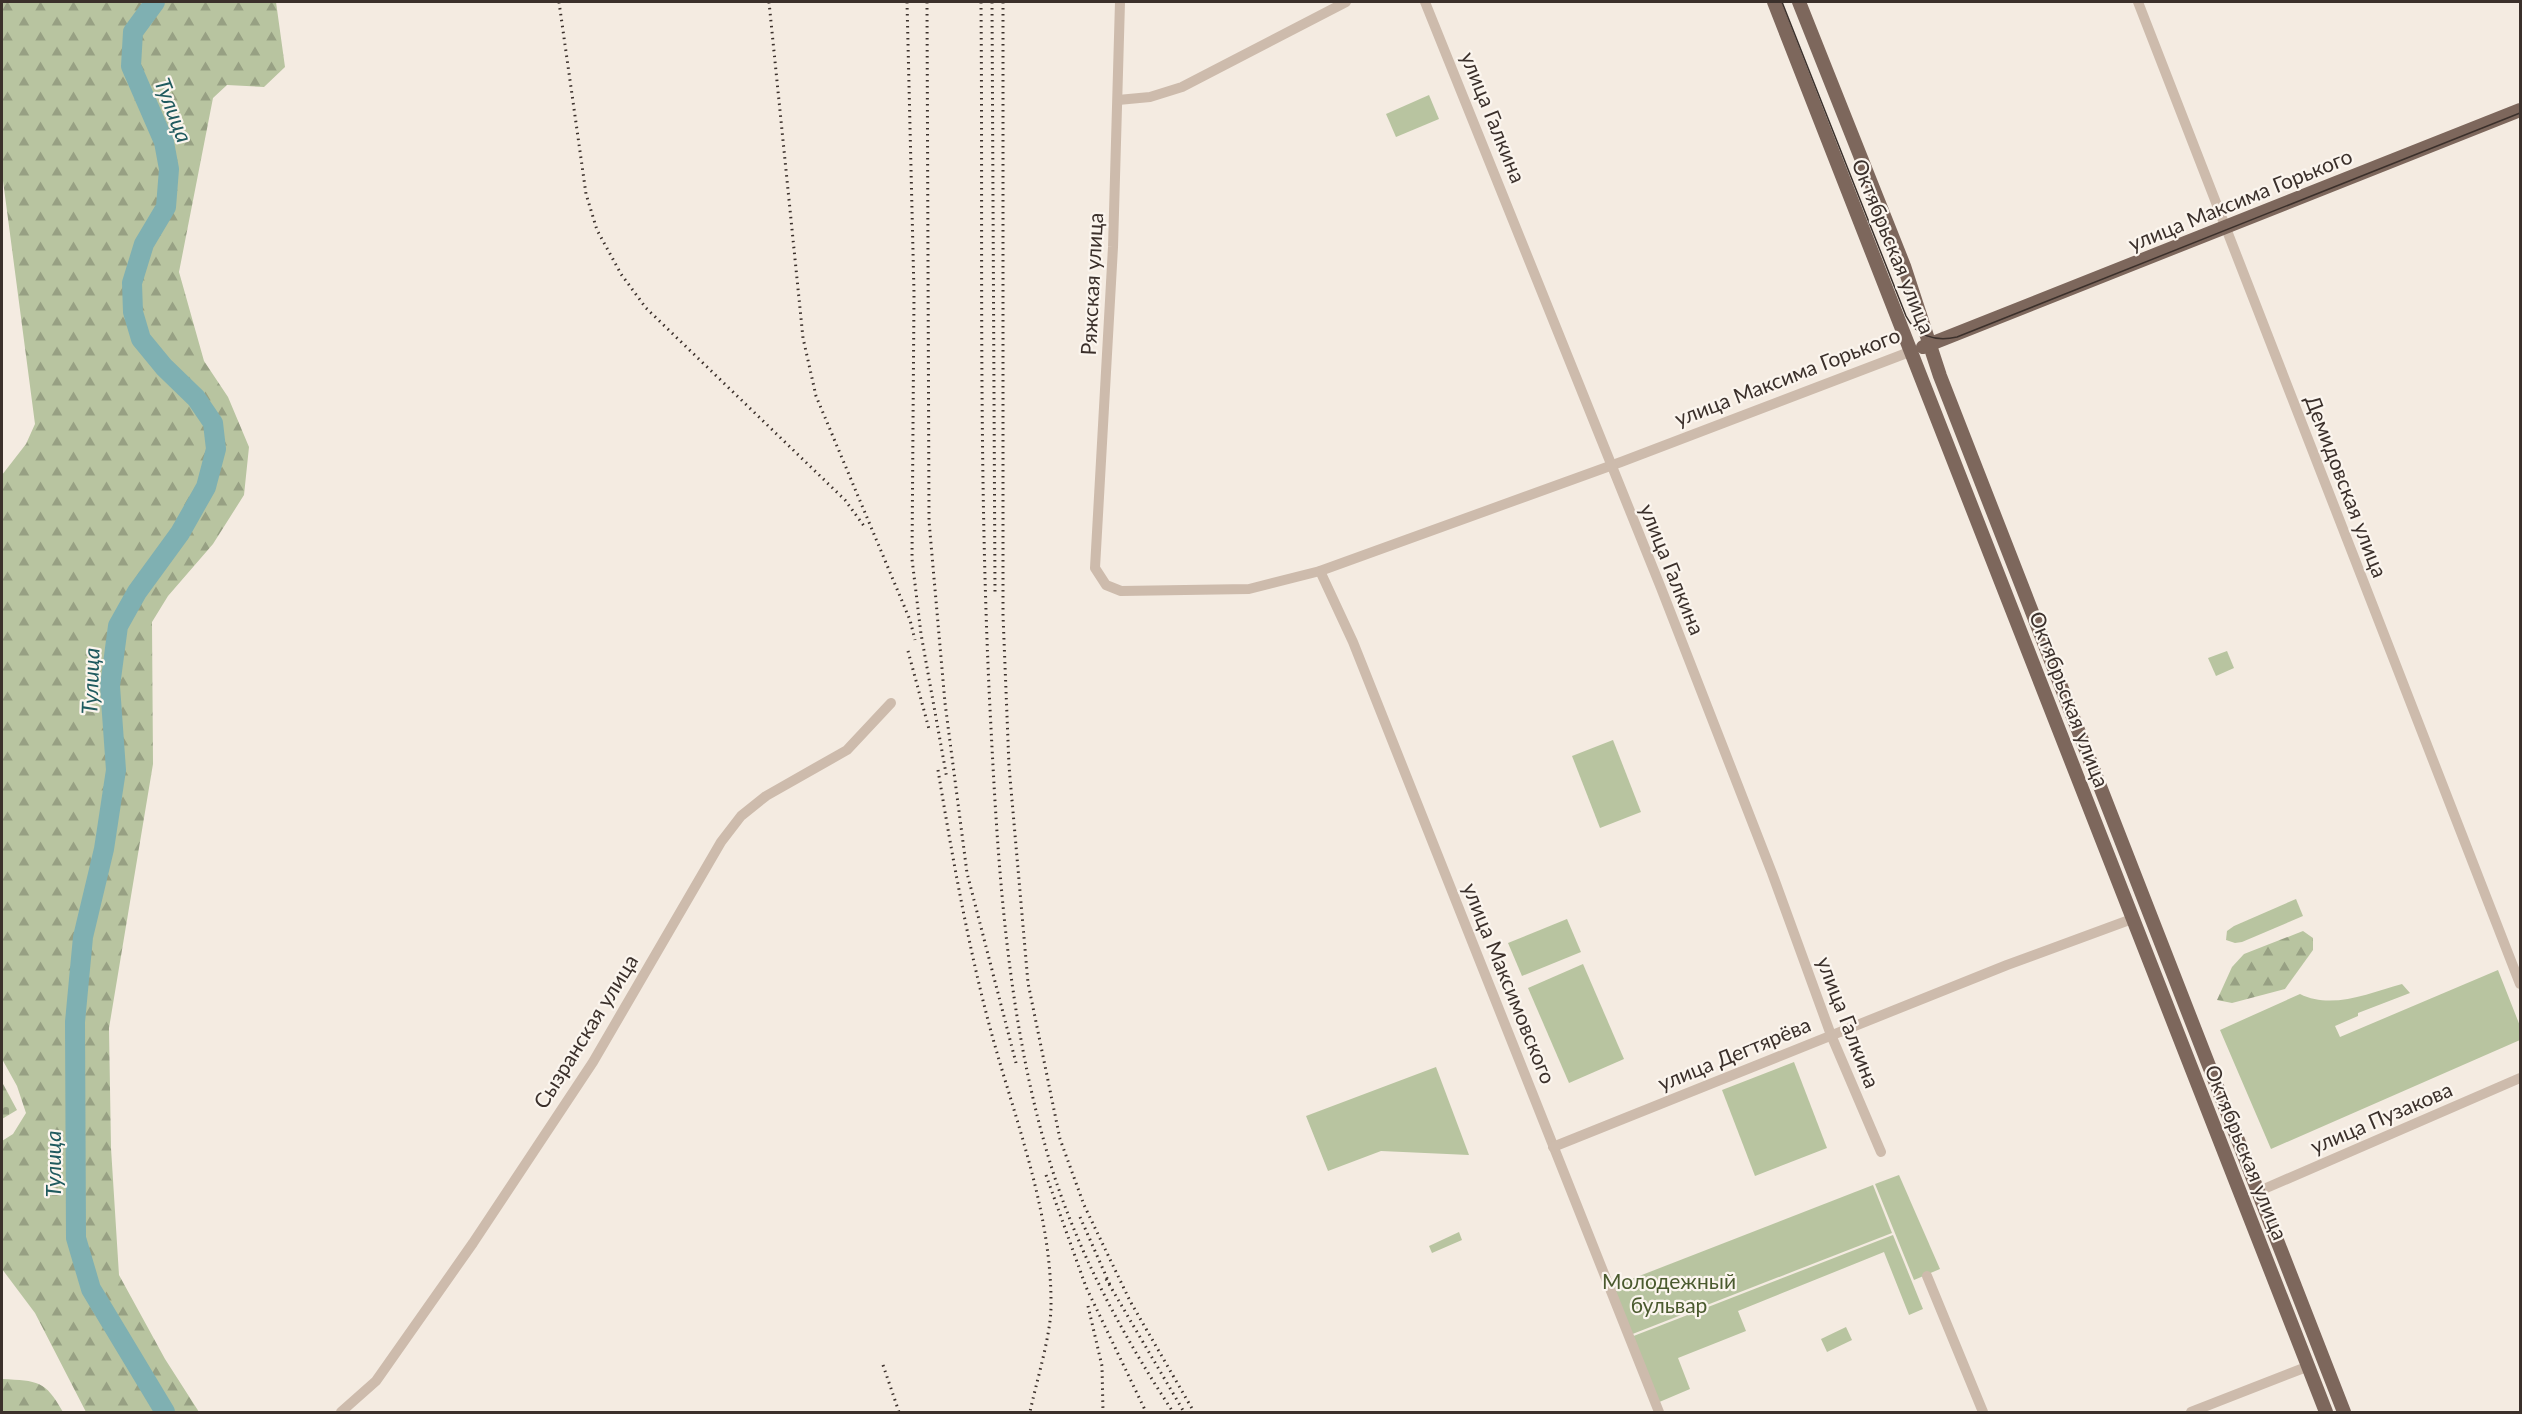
<svg xmlns="http://www.w3.org/2000/svg" width="2522" height="1414" viewBox="0 0 2522 1414" font-family="Lato,sans-serif">
<style>
.green{fill:#b8c4a0}
.forest{fill:url(#forest-firs)}
.cemetery{fill:url(#cemetery-stones)}
.lines{fill:none;stroke-linecap:round;stroke-linejoin:round}
.river{stroke:#7fb0b2;stroke-width:20}
.minor{stroke:#cdbbac;stroke-width:10}
.major{stroke:#7d675c;stroke-width:14}
.tram{stroke:#3b302b;stroke-width:1.5}
.rail{stroke:#3b302b;stroke-width:3;stroke-dasharray:1.5 4.5;stroke-linecap:butt}
.labels{text-anchor:middle;dominant-baseline:central;stroke-width:4.5;stroke-linejoin:round;paint-order:stroke}
.street-label{font-size:21px;fill:#3b302b;stroke:#fbf5ee}
.park-label{font-size:21px;fill:#4a5a2e;stroke:#fbf5ee}
.water-label{font-size:22px;font-style:italic;fill:#1f5a5e;stroke:#fbf5ee}
</style>
<defs>
<pattern id="forest-firs" width="22" height="20" patternUnits="userSpaceOnUse" patternTransform="scale(1.5)"><rect width="22" height="20" fill="#b8c4a0"/><path d="M5 1l3.5 6h-7zM16 11l3.5 6h-7z" fill="#97a083"/></pattern>
<pattern id="cemetery-stones" width="16" height="16" patternUnits="userSpaceOnUse" patternTransform="scale(1.5)"><rect width="16" height="16" fill="#b8c4a0"/><path d="M2 7V4a2 2 0 0 1 4 0v3zM10 15v-3a2 2 0 0 1 4 0v3z" fill="#97a083"/></pattern>
</defs>
<rect width="100%" height="100%" fill="#f4ebe1"/>
<g class="green">
<polygon points="1429,95 1439,119 1396,137 1386,114"/>
<polygon points="2227,651 2234,668 2216,676 2208,658"/>
<polygon points="1613,740 1641,812 1600,828 1572,756"/>
<polygon points="2296,899 2303,916 2242,942 2235,943 2226,940 2227,931 2234,926"/>
<polygon points="1567,919 1581,952 1522,976 1508,943"/>
<polygon points="1583,964 1624,1059 1569,1083 1528,988"/>
<path d="M2498 970 2520 1026V1040L2271 1149 2220 1030 2300 994C2332 1010 2369 993 2402 984L2410 993 2358 1013V1016L2335 1026 2340 1037Z"/>
<polygon points="1794,1062 1827,1148 1755,1176 1722,1090"/>
<polygon points="1436,1067 1469,1155 1381,1151 1328,1171 1306,1116"/>
<polygon points="1899,1175 1940,1269 1914,1280 1875,1184"/>
<polygon points="1873,1185 1892,1233 1630,1335 1611,1287"/>
<polygon points="1459,1232 1462,1240 1432,1253 1429,1246"/>
<polygon points="1893,1235 1923,1309 1909,1315 1884,1252 1738,1311 1746,1331 1678,1358 1690,1389 1657,1403 1631,1337"/>
<polygon points="1846,1327 1852,1340 1827,1352 1821,1339"/>
</g>
<g class="forest">
<polygon points="2,2 276,2 285,67 264,87 227,85 213,98 179,272 204,361 228,397 249,447 244,495 213,544 168,596 152,622 153,764 109,1028 111,1148 119,1275 165,1359 199,1412 86,1412 35,1313 2,1269 2,1141 13,1134 26,1113 17,1086 2,1059 2,475 26,444 35,424 2,173"/>
<polygon points="2303,931 2313,938 2313,950 2285,989 2232,1003 2217,1000 2232,967 2244,954"/>
<path d="M2 1379C38 1381 45 1380 63 1412H2Z"/>
</g>
<polygon class="cemetery" points="2,1082 17,1110 2,1119"/>
<g class="lines">
<polyline class="river" points="155,2 133,32 131,66 164,142 169,169 166,207 144,244 132,283 133,312 141,339 164,367 196,398 213,423 216,449 206,487 180,533 137,592 118,626 110,686 116,770 104,849 83,937 75,1022 76,1238 91,1289 165,1412"/>
<g class="minor">
<polyline points="1120,2 1113,247 1095,568 1106,585 1121,591 1249,589 1320,571 1621,462 1912,351"/>
<polyline points="1425,2 1661,588 1772,873 1831,1035 1881,1152"/>
<polyline points="2138,2 2520,984"/>
<polyline points="1118,100 1150,97 1182,87 1346,2"/>
<polyline points="1320,571 1353,642 1659,1412"/>
<polyline points="1553,1147 2007,965 2132,919"/>
<polyline points="2257,1192 2520,1078"/>
<polyline points="1927,1276 1983,1412"/>
<polyline points="341,1412 376,1381 473,1243 593,1062 721,842 741,816 766,796 847,750 891,703"/>
<polyline points="2191,1412 2309,1366"/>
</g>
<g class="major">
<polyline points="1774,2 2326,1412"/>
<polyline points="1799,2 1904,266 1940,376 2344,1412"/>
<polyline points="1923,347 2520,110"/>
</g>
<path class="tram" d="M1782 2 1906 316C1916 336 1935 342 1957 337L2520 113"/>
<g class="rail">
<polyline points="559,2 586,194 597,230 621,274 646,308 845,500 864,526"/>
<polyline points="769,2 803,338 816,396 910,620 915,640"/>
<polyline points="907,2 914,293 912,559 921,634 947,779"/>
<polyline points="927,2 929,521 945,703 967,873 1016,1063"/>
<path d="M981 2C983 243 978 486 991 728 998 867 1007 1010 1045 1145 1071 1240 1119 1330 1173 1412"/>
<polyline points="992,2 995,593"/>
<polyline points="1003,2 1003,615 1009,766 1028,983 1060,1139 1084,1205 1130,1301 1194,1412"/>
<polyline points="908,651 929,729"/>
<path d="M938 770C952 855 967 940 989 1024 1013 1115 1052 1210 1051 1306 1051 1335 1036 1383 1030 1412"/>
<polyline points="1046,1175 1086,1287 1146,1412"/>
<polyline points="1080,1217 1110,1285"/>
<polyline points="1106,1279 1184,1412"/>
<polyline points="1088,1306 1102,1366 1103,1412"/>
<polyline points="883,1365 899,1412"/>
</g>
</g>
<g class="labels">
<g class="street-label">
<text transform="translate(1494 117) rotate(68)">улица Галкина</text>
<text transform="translate(2240 199) rotate(-22)">улица Максима Горького</text>
<text transform="translate(1894 246) rotate(68)">Октябрьская улица</text>
<text transform="translate(1091 284) rotate(-87)">Ряжская улица</text>
<text transform="translate(1787 376) rotate(-21)">улица Максима Горького</text>
<text transform="translate(2347 486) rotate(69)">Демидовская улица</text>
<text transform="translate(1673 569) rotate(68)">улица Галкина</text>
<text transform="translate(2070 699) rotate(69)">Октябрьская улица</text>
<text transform="translate(1510 983) rotate(68)">улица Максимовского</text>
<text transform="translate(1849 1022) rotate(69)">улица Галкина</text>
<text transform="translate(585 1031) rotate(-58)">Сызранская улица</text>
<text transform="translate(1734 1053) rotate(-22)">улица Дегтярёва</text>
<text transform="translate(2381 1117) rotate(-23)">улица Пузакова</text>
<text transform="translate(2247 1152) rotate(68)">Октябрьская улица</text>
</g>
<g class="park-label">
<text x="1669" y="1280">Молодежный<tspan x="1669" dy="24">бульвар</tspan></text>
</g>
<g class="water-label">
<text transform="translate(174 110) rotate(69)">Тулица</text>
<text transform="translate(90 681) rotate(-88)">Тулица</text>
<text transform="translate(52 1164) rotate(-90)">Тулица</text>
</g>
</g>
<rect width="2522" height="1414" fill="none" stroke="#3b302b" stroke-width="6"/>
</svg>
